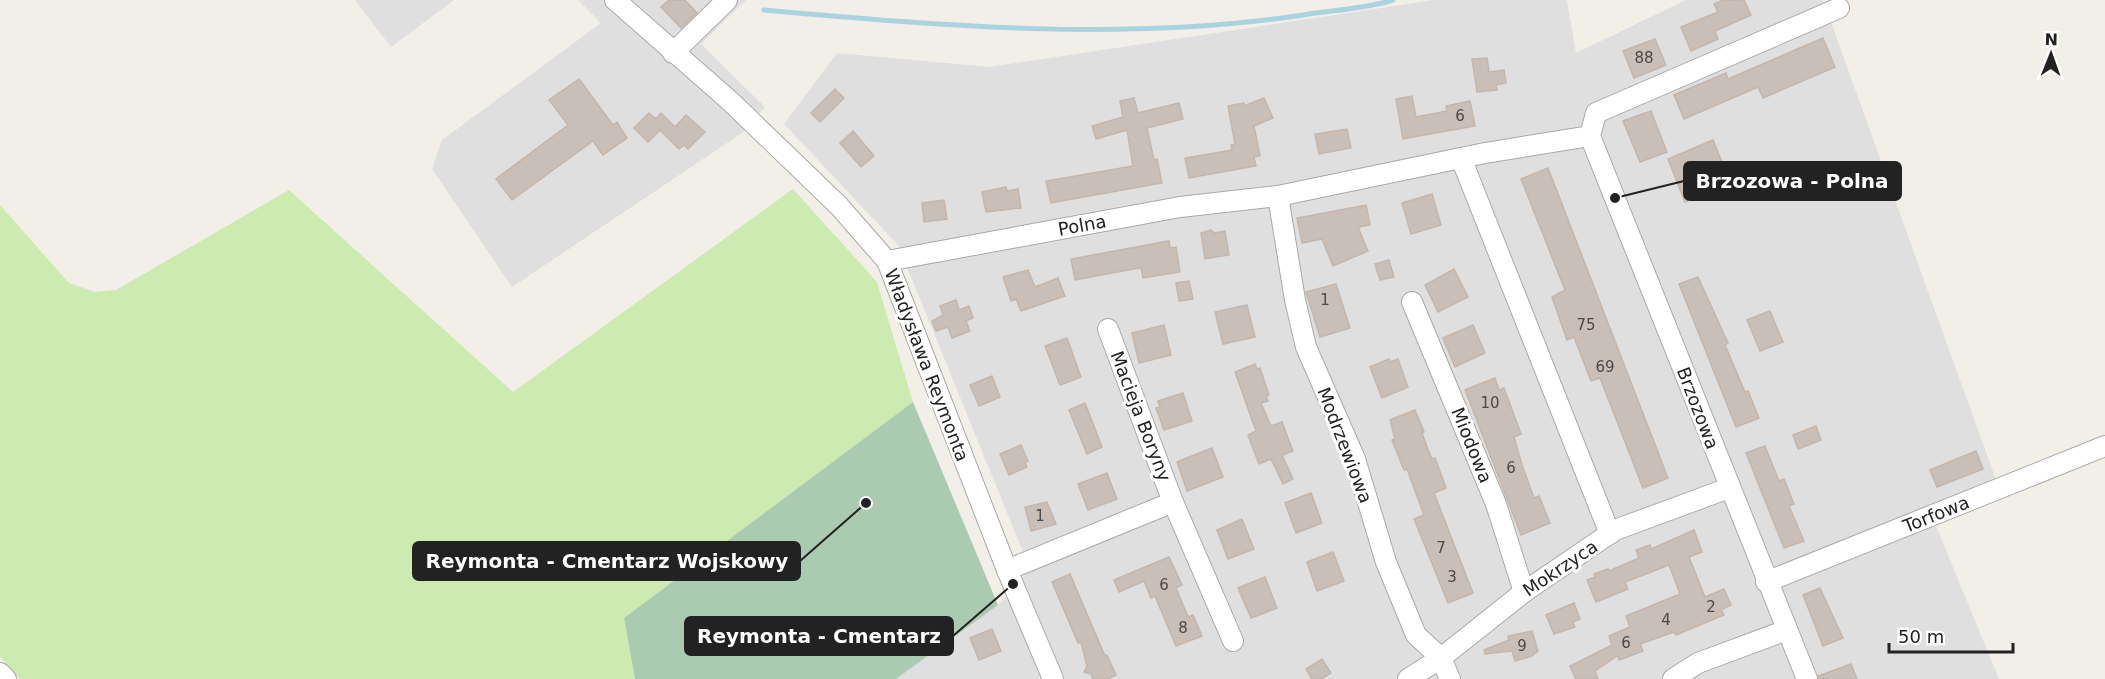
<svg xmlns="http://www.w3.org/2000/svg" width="2105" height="679" viewBox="0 0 2105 679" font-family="'DejaVu Sans',sans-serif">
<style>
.residential{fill:#e0dfdf}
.grass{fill:#cdebb0}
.cemetery{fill:#aacbaf}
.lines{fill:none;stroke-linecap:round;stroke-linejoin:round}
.stream{stroke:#aad3df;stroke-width:5}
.building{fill:#c7bfb8;stroke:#c4b6ab;stroke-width:1.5}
.minor-casing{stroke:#a9a9a9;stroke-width:22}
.minor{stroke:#fff;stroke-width:20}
.labels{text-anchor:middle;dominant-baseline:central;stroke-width:6;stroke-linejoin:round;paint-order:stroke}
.number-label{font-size:15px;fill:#4b4948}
.street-label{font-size:18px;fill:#222;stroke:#fff}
.leader{fill:none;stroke:#222;stroke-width:2}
.callout-dot{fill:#222;stroke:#fff;stroke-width:2}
.callout{fill:#222;stroke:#222;stroke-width:2}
.callout-label{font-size:20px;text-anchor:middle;font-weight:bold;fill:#fff}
</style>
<rect width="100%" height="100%" fill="#f2efe9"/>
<g class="residential">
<polygon points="355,0 454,0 391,47"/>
<polygon points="578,0 746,0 701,44 765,107 742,133 512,287 432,169 442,140 601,23"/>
<polygon points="1434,0 1567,0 1576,53 1686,0 1823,0 2000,491 1934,521 1999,679 896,679 998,605 1030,569 898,245 784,124 837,53 989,67"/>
</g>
<polygon class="grass" points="793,189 877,282 913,402 624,618 635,679 20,679 0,657 0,205 69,283 95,292 116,290 289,190 513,392"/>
<polygon class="cemetery" points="913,402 998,605 896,679 635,679 624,618"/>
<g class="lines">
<path class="stream" d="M764 10C942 26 1125 42 1303 15 1332 10 1365 9 1393 0"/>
</g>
<g class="building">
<polygon points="669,0 685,0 697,13 681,28 661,7"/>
<polygon points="1723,0 1744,0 1751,15 1715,31 1718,39 1691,51 1681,27 1718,12 1714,4"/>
<polygon points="1823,38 1835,67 1763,98 1758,87 1684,119 1674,95 1726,73 1728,79"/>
<polygon points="1655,39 1666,65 1634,78 1623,51"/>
<polygon points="1487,58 1489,72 1504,70 1506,83 1496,85 1497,90 1477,92 1472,59"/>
<polygon points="579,79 613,125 617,122 627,138 603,155 593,141 512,200 496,179 568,125 549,100"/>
<polygon points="835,89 844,98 820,122 811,113"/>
<polygon points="1412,96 1416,117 1447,111 1446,106 1470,101 1475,126 1403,139 1396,99"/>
<polygon points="1134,98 1138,113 1179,103 1183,119 1147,128 1154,160 1157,159 1162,183 1051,203 1046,181 1133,166 1127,130 1096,139 1092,126 1123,117 1120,101"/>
<polygon points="1264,98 1273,118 1254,126 1260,156 1254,157 1256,166 1189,178 1185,158 1232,150 1231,145 1235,144 1228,106 1244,103 1244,106"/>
<polygon points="1651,111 1667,152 1640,162 1623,121"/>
<polygon points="649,113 656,119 661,113 675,127 686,115 705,132 688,149 684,145 679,149 660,130 648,142 634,128"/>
<polygon points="1347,129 1351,148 1319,154 1315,134"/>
<polygon points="853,131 874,156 861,167 840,143"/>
<polygon points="1713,140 1731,184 1685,202 1668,159"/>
<polygon points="1548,168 1668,478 1643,488 1600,378 1591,381 1574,337 1567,340 1552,297 1565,290 1521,179"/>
<polygon points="1006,187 1007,191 1018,189 1021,208 986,212 982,192"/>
<polygon points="1432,194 1441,225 1411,234 1402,203"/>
<polygon points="944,200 947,219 924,222 922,203"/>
<polygon points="1366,205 1370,225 1358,227 1368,251 1333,266 1322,239 1302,243 1297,218"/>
<polygon points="1211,230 1214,233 1225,231 1229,255 1205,259 1201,233"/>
<polygon points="1169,241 1170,248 1176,247 1180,272 1143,278 1141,268 1134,269 1075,280 1071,259"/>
<polygon points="1389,260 1394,277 1380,280 1375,264"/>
<polygon points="1454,269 1468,297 1438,312 1425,285"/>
<polygon points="1028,270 1035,287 1058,278 1065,296 1021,311 1016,299 1011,301 1003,277"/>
<polygon points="1698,277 1728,343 1725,345 1745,392 1748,391 1759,418 1736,427 1679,284"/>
<polygon points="1189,281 1193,299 1179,301 1176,283"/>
<polygon points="1336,284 1350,328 1320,337 1306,292"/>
<polygon points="956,300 959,310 969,306 973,318 966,321 970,331 952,338 948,327 936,331 932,321 943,315 940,306"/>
<polygon points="1247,305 1255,337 1223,344 1215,312"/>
<polygon points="1770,311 1783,342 1760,351 1747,320"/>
<polygon points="1164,325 1171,355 1139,363 1132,333"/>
<polygon points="1473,325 1485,353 1455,367 1443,338"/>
<polygon points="1067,338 1081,377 1060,385 1045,346"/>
<polygon points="1389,359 1390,362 1398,359 1408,387 1382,398 1370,367"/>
<polygon points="1255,364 1257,369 1260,368 1269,395 1266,396 1268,401 1261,403 1271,426 1282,422 1293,451 1282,455 1293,479 1283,484 1271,459 1259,464 1248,435 1256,431 1235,372"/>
<polygon points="992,376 1000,397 979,406 970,385"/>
<polygon points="1495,378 1499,390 1504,388 1521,434 1514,437 1522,465 1534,498 1539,496 1550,523 1521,535 1465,390"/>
<polygon points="1183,393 1192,421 1164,430 1156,408 1160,407 1158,401"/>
<polygon points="1085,403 1102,447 1087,454 1069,410"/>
<polygon points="1415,410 1424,432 1422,433 1427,447 1432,459 1435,458 1446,488 1434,493 1473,593 1448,603 1414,519 1424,515 1407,469 1404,470 1392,440 1395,439 1390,420"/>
<polygon points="1816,426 1821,440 1798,449 1793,435"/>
<polygon points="1021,445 1028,461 1025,463 1027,467 1009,475 1000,454"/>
<polygon points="1765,446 1779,481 1784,479 1794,504 1789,506 1804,541 1784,548 1746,453"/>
<polygon points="1212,448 1223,477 1187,491 1177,462"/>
<polygon points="1976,451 1983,469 1937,487 1930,470"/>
<polygon points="1107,473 1117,499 1088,510 1078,484"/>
<polygon points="1311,493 1322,523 1296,533 1285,503"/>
<polygon points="1047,502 1056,524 1031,531 1025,507"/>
<polygon points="1242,519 1254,549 1228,559 1217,530"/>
<polygon points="1694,530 1702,552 1689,557 1705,597 1724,589 1731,605 1721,610 1724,615 1676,635 1674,632 1640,644 1643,651 1619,660 1617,656 1595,671 1598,679 1576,679 1570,666 1612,645 1609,636 1630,627 1626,616 1680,594 1669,565 1625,582 1628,589 1596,602 1587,580 1595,577 1594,574 1608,569 1609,571 1639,558 1636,550 1650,545 1651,549"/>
<polygon points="1333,552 1344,581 1317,591 1307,562"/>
<polygon points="1169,557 1182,585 1176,588 1188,617 1193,615 1202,636 1176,646 1155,596 1151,598 1144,581 1119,592 1114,580"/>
<polygon points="1070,574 1105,656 1107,655 1116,675 1108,679 1093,679 1091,674 1084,672 1087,666 1081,642 1078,643 1052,582"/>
<polygon points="1265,577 1277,608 1251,618 1238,588"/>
<polygon points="1820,588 1843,638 1823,646 1803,595"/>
<polygon points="1574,603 1580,619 1573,622 1575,627 1554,634 1546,615"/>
<polygon points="992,629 1001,651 979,660 970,638"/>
<polygon points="1532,631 1538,651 1532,656 1515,661 1512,651 1485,654 1484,650 1509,640 1508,636"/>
<polygon points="1322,659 1331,673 1321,679 1312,679 1306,669"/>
<polygon points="1851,664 1857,679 1819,679 1818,676"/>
</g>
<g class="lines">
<g class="minor-casing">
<g id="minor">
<polyline points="615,0 730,101 839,206 887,261 1007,570 1053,679"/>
<polyline points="673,53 727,0"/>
<polyline points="1461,158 1610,534"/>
<polyline points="1278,196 1295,300 1306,347 1355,459 1386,562 1416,635 1441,658 1450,679"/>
<polyline points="887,261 1180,207 1278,196 1485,153 1590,136"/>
<polyline points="1412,302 1496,504 1524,592"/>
<polyline points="1108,329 1173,502 1233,641"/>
<polyline points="1007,570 1173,502"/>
<polyline points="1766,582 2105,446"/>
<polyline points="0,673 6,679"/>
<polyline points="1408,679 1441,658 1524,592 1615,530 1729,488"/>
<polyline points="1673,679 1698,663 1787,630"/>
<polyline points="1807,679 1590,136 1596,113 1839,8"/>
</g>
</g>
<use href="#minor" class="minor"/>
</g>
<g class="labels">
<g class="number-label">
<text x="1644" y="58">88</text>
<text x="1460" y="116">6</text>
<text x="1325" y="300">1</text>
<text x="1586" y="325">75</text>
<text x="1605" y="367">69</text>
<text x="1490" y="403">10</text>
<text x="1511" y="468">6</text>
<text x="1040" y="516">1</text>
<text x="1441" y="548">7</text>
<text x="1452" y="577">3</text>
<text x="1164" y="585">6</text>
<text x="1711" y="607">2</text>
<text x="1666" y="620">4</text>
<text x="1183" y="628">8</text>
<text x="1626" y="643">6</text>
<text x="1522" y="646">9</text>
</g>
<g class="street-label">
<text transform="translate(1082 225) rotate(-10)">Polna</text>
<text transform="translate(927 365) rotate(69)">Władysława Reymonta</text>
<text transform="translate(1698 408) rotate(69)">Brzozowa</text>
<text transform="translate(1141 416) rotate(69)">Macieja Boryny</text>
<text transform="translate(1345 445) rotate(69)">Modrzewiowa</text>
<text transform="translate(1472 445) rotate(68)">Miodowa</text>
<text transform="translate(1936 514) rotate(-22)">Torfowa</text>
<text transform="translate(1560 568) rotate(-34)">Mokrzyca</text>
</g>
</g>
<path class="leader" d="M1615 198L1684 181M866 503L800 561M1013 584L953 636"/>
<g class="callout-dot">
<circle cx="1615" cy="198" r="6"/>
<circle cx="866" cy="503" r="6"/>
<circle cx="1013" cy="584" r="6"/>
</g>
<g class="callout">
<rect x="1684" y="162" width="217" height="38" rx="6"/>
<rect x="413" y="542" width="387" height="38" rx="6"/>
<rect x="685" y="617" width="268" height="38" rx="6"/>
</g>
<g class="callout-label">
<text x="1792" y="188">Brzozowa - Polna</text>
<text x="607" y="568">Reymonta - Cmentarz Wojskowy</text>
<text x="819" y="643">Reymonta - Cmentarz</text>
</g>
<g transform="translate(2051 54) rotate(1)" stroke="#ffffff" stroke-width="4.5" paint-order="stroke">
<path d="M0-4.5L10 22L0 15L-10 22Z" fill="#222222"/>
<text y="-9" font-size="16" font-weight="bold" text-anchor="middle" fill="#222222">N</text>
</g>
<path d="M1889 643v9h124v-9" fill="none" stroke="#222222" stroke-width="3"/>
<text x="1898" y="643" font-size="18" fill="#222222" stroke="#ffffff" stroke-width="4.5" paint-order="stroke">50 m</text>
</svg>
